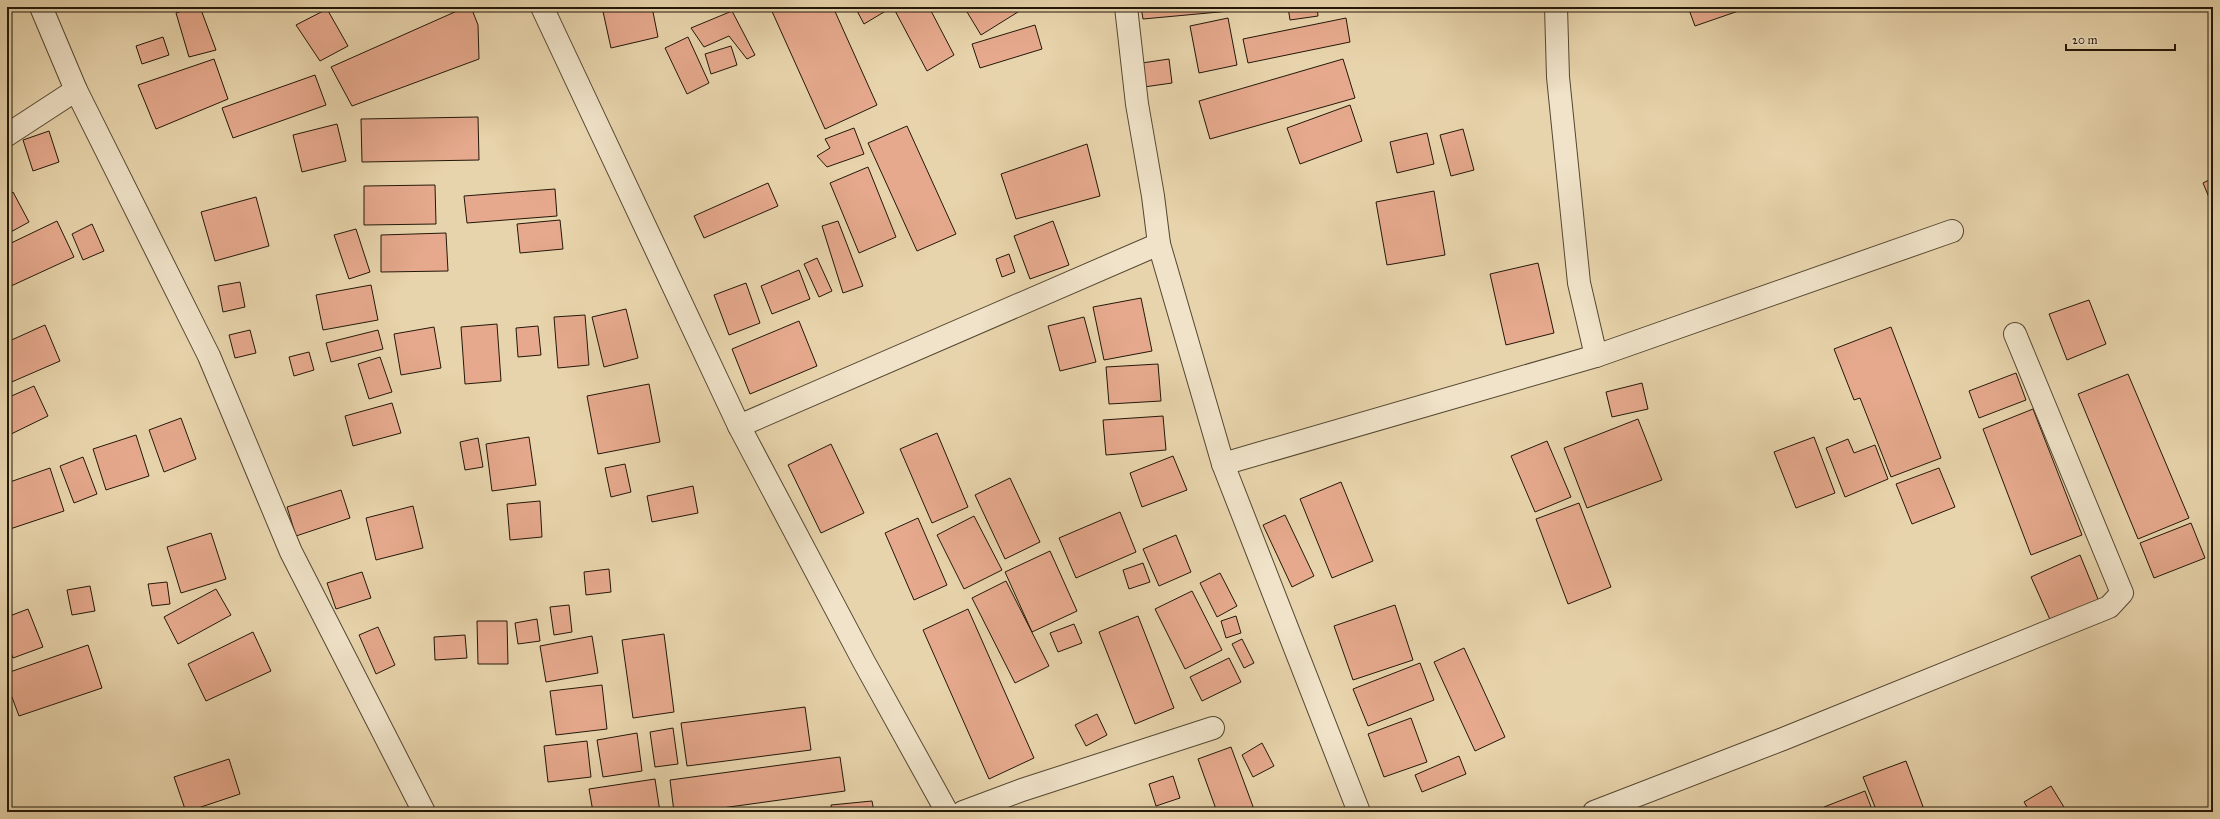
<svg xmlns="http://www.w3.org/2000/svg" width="2220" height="819" viewBox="0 0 2220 819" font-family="'IM FELL Great Primer',serif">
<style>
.building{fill:#e6a98d;stroke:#231808}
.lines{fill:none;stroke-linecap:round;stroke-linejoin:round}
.minor-casing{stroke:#544731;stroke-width:24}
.minor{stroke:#f0e3c9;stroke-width:22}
</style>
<rect width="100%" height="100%" fill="#e8d4ac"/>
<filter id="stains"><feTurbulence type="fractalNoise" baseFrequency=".005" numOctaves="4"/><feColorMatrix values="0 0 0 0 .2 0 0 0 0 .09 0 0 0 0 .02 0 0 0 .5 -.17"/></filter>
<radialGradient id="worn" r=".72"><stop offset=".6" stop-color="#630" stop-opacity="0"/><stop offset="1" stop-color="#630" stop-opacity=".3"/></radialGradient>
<g class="building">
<polygon points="193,7 200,7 216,50 189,57 176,13"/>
<polygon points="466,7 471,7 478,25 479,59 352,106 331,67"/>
<polygon points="602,7 652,7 658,37 611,48"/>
<polygon points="770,7 833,7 877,105 825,129"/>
<polygon points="855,7 887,7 889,9 864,24"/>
<polygon points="893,7 929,7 954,55 927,71"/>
<polygon points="964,7 1026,7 981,35"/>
<polygon points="1141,7 1229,7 1230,11 1143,19"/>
<polygon points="1288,7 1317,7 1318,16 1290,20"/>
<polygon points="1688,7 1750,7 1695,26"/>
<polygon points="327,9 348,46 320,61 296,25"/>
<polygon points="732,11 755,55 747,59 729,36 704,47 691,28"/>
<polygon points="1228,18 1237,65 1199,73 1190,26"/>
<polygon points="1346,18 1350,42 1248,63 1243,39"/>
<polygon points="1035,25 1042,49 980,68 972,44"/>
<polygon points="163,37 169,55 142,64 136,46"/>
<polygon points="688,37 709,83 687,94 665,48"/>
<polygon points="731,46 737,65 711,74 705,54"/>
<polygon points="214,59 228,99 156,129 138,85"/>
<polygon points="1169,59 1172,83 1144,87 1142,63"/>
<polygon points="1343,59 1355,98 1210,139 1199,101"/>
<polygon points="315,75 326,105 233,138 222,108"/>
<polygon points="1350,105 1362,141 1300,164 1287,128"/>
<polygon points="478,117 479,160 362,162 361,119"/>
<polygon points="337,124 346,161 302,172 293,135"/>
<polygon points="907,126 956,234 917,251 868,143"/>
<polygon points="854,128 864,154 827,167 817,156 830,148 825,139"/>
<polygon points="1463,129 1474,170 1451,176 1440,135"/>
<polygon points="49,131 59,162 33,171 23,140"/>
<polygon points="1427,133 1434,164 1397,173 1390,142"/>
<polygon points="1087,144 1100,196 1016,219 1001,174"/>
<polygon points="868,167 896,237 859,253 830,183"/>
<polygon points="2213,178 2213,207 2203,183"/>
<polygon points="768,183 778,206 704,238 694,216"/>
<polygon points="435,185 436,224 364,225 364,186"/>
<polygon points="555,189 557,216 467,223 464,196"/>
<polygon points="1434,191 1445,255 1387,265 1376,202"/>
<polygon points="13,192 29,222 7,234 7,196"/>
<polygon points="256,197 269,246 215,261 201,212"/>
<polygon points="560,220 563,249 520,253 517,224"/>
<polygon points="57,221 74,257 11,286 7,277 7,245"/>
<polygon points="838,221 863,286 843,293 822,226"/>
<polygon points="1053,221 1069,265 1030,279 1014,236"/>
<polygon points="92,224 104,251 83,260 72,234"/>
<polygon points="356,229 370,272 349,279 334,235"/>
<polygon points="446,233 448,271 381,272 381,235"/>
<polygon points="1009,254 1015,272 1002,277 996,259"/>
<polygon points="817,258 832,291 819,297 804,264"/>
<polygon points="1538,263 1554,333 1506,345 1490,274"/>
<polygon points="799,270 810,299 772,314 761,286"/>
<polygon points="240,282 245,307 223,312 218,286"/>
<polygon points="746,283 760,323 729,335 714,295"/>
<polygon points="371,285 378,320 323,330 316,295"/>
<polygon points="1141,298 1152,351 1104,360 1093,307"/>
<polygon points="2089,300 2106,344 2067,360 2049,314"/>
<polygon points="626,309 638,358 604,367 592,317"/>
<polygon points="585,315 589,365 558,368 554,317"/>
<polygon points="1084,317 1096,362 1060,371 1048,326"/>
<polygon points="799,321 817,366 750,394 732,349"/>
<polygon points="497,324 501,381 465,384 461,327"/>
<polygon points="45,325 60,361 7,384 7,342"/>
<polygon points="538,326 541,355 518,357 516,328"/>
<polygon points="434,327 441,368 401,375 394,334"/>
<polygon points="1891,327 1941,458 1891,477 1860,398 1854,400 1834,349"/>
<polygon points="250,330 256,353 235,358 229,335"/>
<polygon points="378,330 383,349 331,362 326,343"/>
<polygon points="309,352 314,370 294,376 289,357"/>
<polygon points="380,357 392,392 369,399 358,364"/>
<polygon points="1158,364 1161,401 1109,404 1106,367"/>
<polygon points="2016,373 2026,400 1979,418 1969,391"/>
<polygon points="2128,374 2189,518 2138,539 2078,394"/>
<polygon points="1642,383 1648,409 1612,417 1606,392"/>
<polygon points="649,384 660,442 598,454 587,396"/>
<polygon points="34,386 48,416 7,436 7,398"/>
<polygon points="392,403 401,433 353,446 345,416"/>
<polygon points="2033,409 2082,535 2031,555 1983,429"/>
<polygon points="1163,416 1166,450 1106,455 1103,420"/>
<polygon points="181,418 196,459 164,472 149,430"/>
<polygon points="1638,419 1662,480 1587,508 1564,448"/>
<polygon points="937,433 968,507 932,523 900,449"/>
<polygon points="136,435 149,476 106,490 93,449"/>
<polygon points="529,437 536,485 492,491 486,444"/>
<polygon points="1814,437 1835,493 1796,508 1774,452"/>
<polygon points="478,438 483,467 465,470 460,442"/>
<polygon points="1848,439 1854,453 1875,445 1888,479 1845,497 1826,448"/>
<polygon points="1547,441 1571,497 1535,512 1511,456"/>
<polygon points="831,444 864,513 821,533 788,465"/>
<polygon points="1173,456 1187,490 1142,507 1130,473"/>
<polygon points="83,457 97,494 74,503 60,466"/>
<polygon points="625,464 631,492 611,497 605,468"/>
<polygon points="50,468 64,511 7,530 7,483"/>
<polygon points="1939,468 1955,507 1912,524 1896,484"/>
<polygon points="1010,478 1040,542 1005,559 975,495"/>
<polygon points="1341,482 1373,561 1332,578 1300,499"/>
<polygon points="693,486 698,513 652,522 647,496"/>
<polygon points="341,490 350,518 296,536 287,507"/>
<polygon points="540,501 542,537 510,540 507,504"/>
<polygon points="1579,503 1611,587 1568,604 1536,519"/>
<polygon points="413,506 423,548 376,560 366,518"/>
<polygon points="1120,512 1136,552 1076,578 1059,538"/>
<polygon points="1285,515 1314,576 1292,587 1263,525"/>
<polygon points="974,516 1002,570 964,589 937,535"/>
<polygon points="918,518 947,585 914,600 885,533"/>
<polygon points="2191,523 2205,558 2154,578 2140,543"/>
<polygon points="211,533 226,579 181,593 167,547"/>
<polygon points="1176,535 1191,572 1159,586 1143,549"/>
<polygon points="1050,551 1077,611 1032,632 1005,572"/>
<polygon points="2080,555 2100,604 2052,624 2031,577"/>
<polygon points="1143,563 1150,582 1129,589 1123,570"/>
<polygon points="609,569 611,592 586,595 584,572"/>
<polygon points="362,572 371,598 336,609 327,583"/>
<polygon points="1220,573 1237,606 1217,617 1200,583"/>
<polygon points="1006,581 1049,666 1015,683 972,598"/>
<polygon points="167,582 170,604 152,606 148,584"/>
<polygon points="90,586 95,611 72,615 67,590"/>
<polygon points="216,589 231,615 178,644 164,617"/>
<polygon points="1192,591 1222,650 1185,669 1155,609"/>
<polygon points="569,605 572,632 554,635 550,607"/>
<polygon points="1395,605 1413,660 1353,680 1334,626"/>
<polygon points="28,609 43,647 13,658 7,642 7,617"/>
<polygon points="968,609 1034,758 989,779 923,630"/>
<polygon points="1138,616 1174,708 1135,724 1099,632"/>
<polygon points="1236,616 1241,633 1226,638 1221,621"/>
<polygon points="537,619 540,641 518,644 515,623"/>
<polygon points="477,621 507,621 508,664 478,664"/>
<polygon points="1074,624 1082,643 1058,652 1050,633"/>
<polygon points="378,627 395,665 376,674 359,635"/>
<polygon points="253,632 271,671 206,701 188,664"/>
<polygon points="664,634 674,712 633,718 622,640"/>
<polygon points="465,635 467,658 435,660 434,637"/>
<polygon points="592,636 598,673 546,682 540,646"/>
<polygon points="1242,639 1254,663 1244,668 1232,644"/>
<polygon points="88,645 102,688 19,716 7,684 7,673"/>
<polygon points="1464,648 1505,737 1475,751 1434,662"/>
<polygon points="1229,658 1241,682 1202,701 1190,677"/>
<polygon points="1420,663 1434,700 1368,726 1353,689"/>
<polygon points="602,685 607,729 556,735 550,691"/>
<polygon points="805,707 811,750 687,766 681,723"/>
<polygon points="1097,714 1107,735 1086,746 1075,725"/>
<polygon points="1411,718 1427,762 1384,777 1368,734"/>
<polygon points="673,728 678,764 655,767 650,732"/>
<polygon points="637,733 642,771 603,777 597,740"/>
<polygon points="587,741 591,777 548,782 544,746"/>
<polygon points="1262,743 1274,766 1253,777 1242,755"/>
<polygon points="1231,747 1255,812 1217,812 1198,759"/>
<polygon points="1459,756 1466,774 1422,792 1415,775"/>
<polygon points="840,757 845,791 693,812 674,812 670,780"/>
<polygon points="229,759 240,794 186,812 174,777"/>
<polygon points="1906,761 1925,812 1877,812 1863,777"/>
<polygon points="1173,776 1180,798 1156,806 1149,784"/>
<polygon points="655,779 660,812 593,812 589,789"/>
<polygon points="2051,786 2067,812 2030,812 2024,802"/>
<polygon points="1865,791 1873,812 1826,812 1824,807"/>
<polygon points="872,801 874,812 832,812 831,805"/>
</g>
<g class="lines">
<g class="minor-casing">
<g id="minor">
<polyline points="41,7 76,90 209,356 291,552 424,812"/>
<polyline points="542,7 739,426 864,662 947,812"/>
<polyline points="1126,7 1137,104 1153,196 1159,244"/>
<polyline points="1556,7 1558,77 1579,283 1596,356"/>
<polyline points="7,135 76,90"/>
<polyline points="739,426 1159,244 1223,464 1359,812"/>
<polyline points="1223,464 1596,356 1952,231"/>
<polyline points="963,812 1022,790 1213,728"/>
<polyline points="1594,812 1783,739 2109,607 2122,593 2015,334"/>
</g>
</g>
<use href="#minor" class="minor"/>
</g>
<rect width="2220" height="819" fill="none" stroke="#e8d4ac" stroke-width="24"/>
<rect x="8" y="8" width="2204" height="803" fill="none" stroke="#231808" stroke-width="2"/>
<rect x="12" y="12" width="2196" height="795" fill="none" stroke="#231808"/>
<path d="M2066 44v6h109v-6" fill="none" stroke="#231808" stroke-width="2"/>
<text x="2072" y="44" font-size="12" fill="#231808" stroke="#f0e3c9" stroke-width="3" paint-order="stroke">20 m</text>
<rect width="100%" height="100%" filter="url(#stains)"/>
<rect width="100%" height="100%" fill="url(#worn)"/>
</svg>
